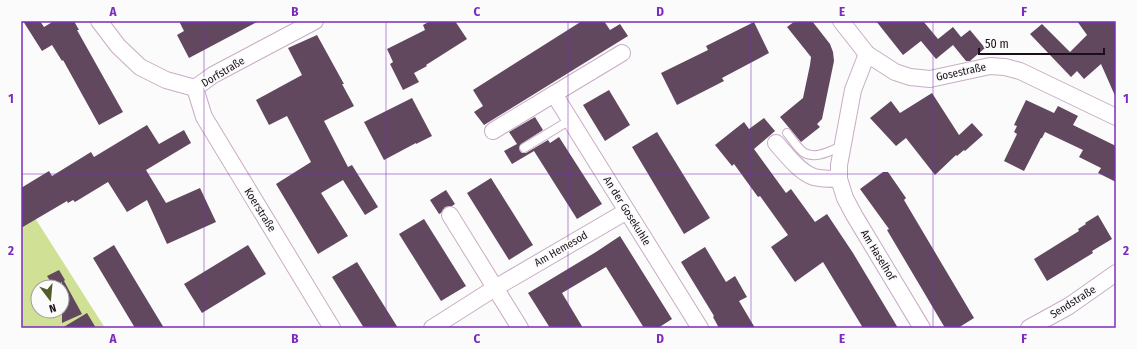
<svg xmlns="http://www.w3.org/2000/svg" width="1137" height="349" viewBox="0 0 1137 349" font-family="'Fira Sans Condensed',sans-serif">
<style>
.green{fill:#d0e095;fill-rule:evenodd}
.building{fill:#61485f}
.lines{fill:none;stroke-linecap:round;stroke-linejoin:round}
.service-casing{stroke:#c9acc6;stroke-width:10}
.minor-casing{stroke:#c9acc6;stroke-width:18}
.service{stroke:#fff;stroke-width:8}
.minor{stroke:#fff;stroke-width:16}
.grid{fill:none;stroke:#7b2cbf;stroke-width:1;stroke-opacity:0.55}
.labels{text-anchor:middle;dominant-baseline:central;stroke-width:4;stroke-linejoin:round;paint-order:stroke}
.street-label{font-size:11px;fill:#1b101a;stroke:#fbfbfb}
.neatline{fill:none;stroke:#7b2cbf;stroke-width:1.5}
.grid-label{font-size:13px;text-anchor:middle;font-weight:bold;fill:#7b2cbf}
</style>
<rect width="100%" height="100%" fill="#fbfbfb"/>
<path class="green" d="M21 196 105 328H21ZM38 287H62V311H38Z"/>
<g class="building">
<polygon points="23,21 40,21 44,27 54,21 74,21 79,30 77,30 123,112 99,125 63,60 62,61 52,45 42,51"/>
<polygon points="179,21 259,21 189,58 177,35 184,31"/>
<polygon points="430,21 455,21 467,39 426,65 427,66 414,73 419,82 403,90 390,64 393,62 387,49 425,30 423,25"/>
<polygon points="582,21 604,21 610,30 620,24 628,36 484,125 474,112 483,106 473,90"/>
<polygon points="795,21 812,21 830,44 833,52 834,61 822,119 817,124 820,127 801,142 780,117 803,98 810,65 811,57 787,27"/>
<polygon points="876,21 923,21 938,39 953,27 961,37 970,30 985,48 970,61 966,61 953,45 936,59 921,41 903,55"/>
<polygon points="1077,21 1116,21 1116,98 1101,64 1084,79 1077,71 1071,77 1030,34 1042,24 1070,52 1087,35"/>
<polygon points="754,22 769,53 722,78 724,81 677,105 661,73 708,50 706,46"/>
<polygon points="317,35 344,84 342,84 354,106 324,121 348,167 352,165 378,207 365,215 343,180 321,193 348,236 318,254 276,184 311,162 287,116 269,125 256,100 302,75 288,48"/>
<polygon points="609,90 630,125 605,141 583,105"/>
<polygon points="932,93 959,135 972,123 983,135 965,151 964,150 957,156 956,155 935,175 906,138 896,146 870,118 891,101 900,113"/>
<polygon points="412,98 432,136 416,144 416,143 384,160 364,122"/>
<polygon points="1026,100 1054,113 1058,106 1078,116 1073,125 1116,146 1116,182 1098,173 1101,168 1079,157 1083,150 1045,132 1042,138 1041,138 1024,171 1004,161 1017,134 1014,132 1017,126 1014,125"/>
<polygon points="535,117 543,130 521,144 519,148 520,151 522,153 526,153 548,140 550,143 559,137 602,204 577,219 534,151 512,164 504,151 517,144 509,132"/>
<polygon points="764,118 775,131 754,149 786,193 791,189 815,222 827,214 853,253 898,328 863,328 823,262 795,282 771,247 788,235 760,196 758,197 734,164 732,166 715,145 744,122 749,129"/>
<polygon points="147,125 159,144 184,130 191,143 146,170 166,203 200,188 216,222 167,244 147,200 127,212 108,182 75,202 73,200 68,203 67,201 21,228 21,188 49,171 52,176 91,152 94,157"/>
<polygon points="657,132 710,218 684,234 632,147"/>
<polygon points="883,172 888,172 906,198 904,200 974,318 958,328 945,328 887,230 889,229 860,189"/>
<polygon points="491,178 533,245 509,260 467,193"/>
<polygon points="446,190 455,204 452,206 445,207 441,213 439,214 430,200"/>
<polygon points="1098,215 1112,239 1092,251 1093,253 1047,281 1034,259 1079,231 1078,229 1086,224 1085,223"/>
<polygon points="424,219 466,286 441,301 399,234"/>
<polygon points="620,236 672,319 658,328 644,328 606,267 562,293 583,328 550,328 528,293 596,252"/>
<polygon points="114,245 144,295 164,328 135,328 93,258"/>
<polygon points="248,245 266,274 202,313 184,284"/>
<polygon points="705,247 726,282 735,276 747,297 739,301 755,328 719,328 713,317 714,316 681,262"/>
<polygon points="357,262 378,296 398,328 364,328 332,277"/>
<polygon points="59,270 65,280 64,281 82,314 62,323 62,282 54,287 47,276"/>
<polygon points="87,313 96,328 62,328"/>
</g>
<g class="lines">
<g class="service-casing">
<g id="service">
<path d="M787 133C792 139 797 147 803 152 815 160 830 151 842 146"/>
<polyline points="524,148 570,120"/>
</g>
</g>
<g class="minor-casing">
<g id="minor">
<polyline points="99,21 118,46 140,67 166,80 195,88"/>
<polyline points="841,21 867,54 895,72 910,77 930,79 990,66 1005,67 1020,71 1116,117"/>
<polyline points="622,53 554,94 700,328"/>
<polyline points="867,54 853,90 839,165 839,179 845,198 854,215 922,328"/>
<polyline points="195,88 204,117 332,328"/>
<polyline points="195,88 213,75 315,21"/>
<polyline points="493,131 554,94"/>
<path d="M776 143C786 154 800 173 814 177 822 179 831 179 839 179"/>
<polyline points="450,215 520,328"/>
<polyline points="432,328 495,288 627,211"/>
<polyline points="1029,328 1069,306 1116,273"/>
</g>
</g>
<use href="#service" class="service"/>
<use href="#minor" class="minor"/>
</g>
<path class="grid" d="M204 21V328M386 21V328M568 21V328M751 21V328M933 21V328M21 174H1116"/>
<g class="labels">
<g class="street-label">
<text transform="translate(223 72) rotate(-31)">Dorfstraße</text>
<text transform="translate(961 72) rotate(-12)">Gosestraße</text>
<text transform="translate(260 210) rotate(58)">Koerstraße</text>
<text transform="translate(627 211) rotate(58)">An der Gosekuhle</text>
<text transform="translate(561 249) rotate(-30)">Am Hemesod</text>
<text transform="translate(878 255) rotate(59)">Am Haselhof</text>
<text transform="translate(1073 302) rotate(-32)">Sendstraße</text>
</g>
</g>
<rect width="1137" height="349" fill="none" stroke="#fbfbfb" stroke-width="44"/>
<g transform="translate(50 299) rotate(164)"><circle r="19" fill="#fbfbfb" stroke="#a19da1"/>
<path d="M0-3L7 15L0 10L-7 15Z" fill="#545c2b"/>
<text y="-6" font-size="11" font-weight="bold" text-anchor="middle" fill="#1b101a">N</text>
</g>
<path d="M979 48v6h125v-6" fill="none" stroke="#1b101a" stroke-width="2"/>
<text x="985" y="48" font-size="12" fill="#1b101a" stroke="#fbfbfb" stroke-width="3" paint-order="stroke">50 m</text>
<rect x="22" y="22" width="1093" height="305" class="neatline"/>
<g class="grid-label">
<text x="113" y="16">A</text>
<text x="295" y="16">B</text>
<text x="477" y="16">C</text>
<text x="660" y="16">D</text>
<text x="842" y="16">E</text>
<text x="1024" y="16">F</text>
<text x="11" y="103">1</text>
<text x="1126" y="103">1</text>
<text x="11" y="255">2</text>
<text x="1126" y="255">2</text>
<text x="113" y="343">A</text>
<text x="295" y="343">B</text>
<text x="477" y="343">C</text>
<text x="660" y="343">D</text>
<text x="842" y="343">E</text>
<text x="1024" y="343">F</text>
</g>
</svg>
